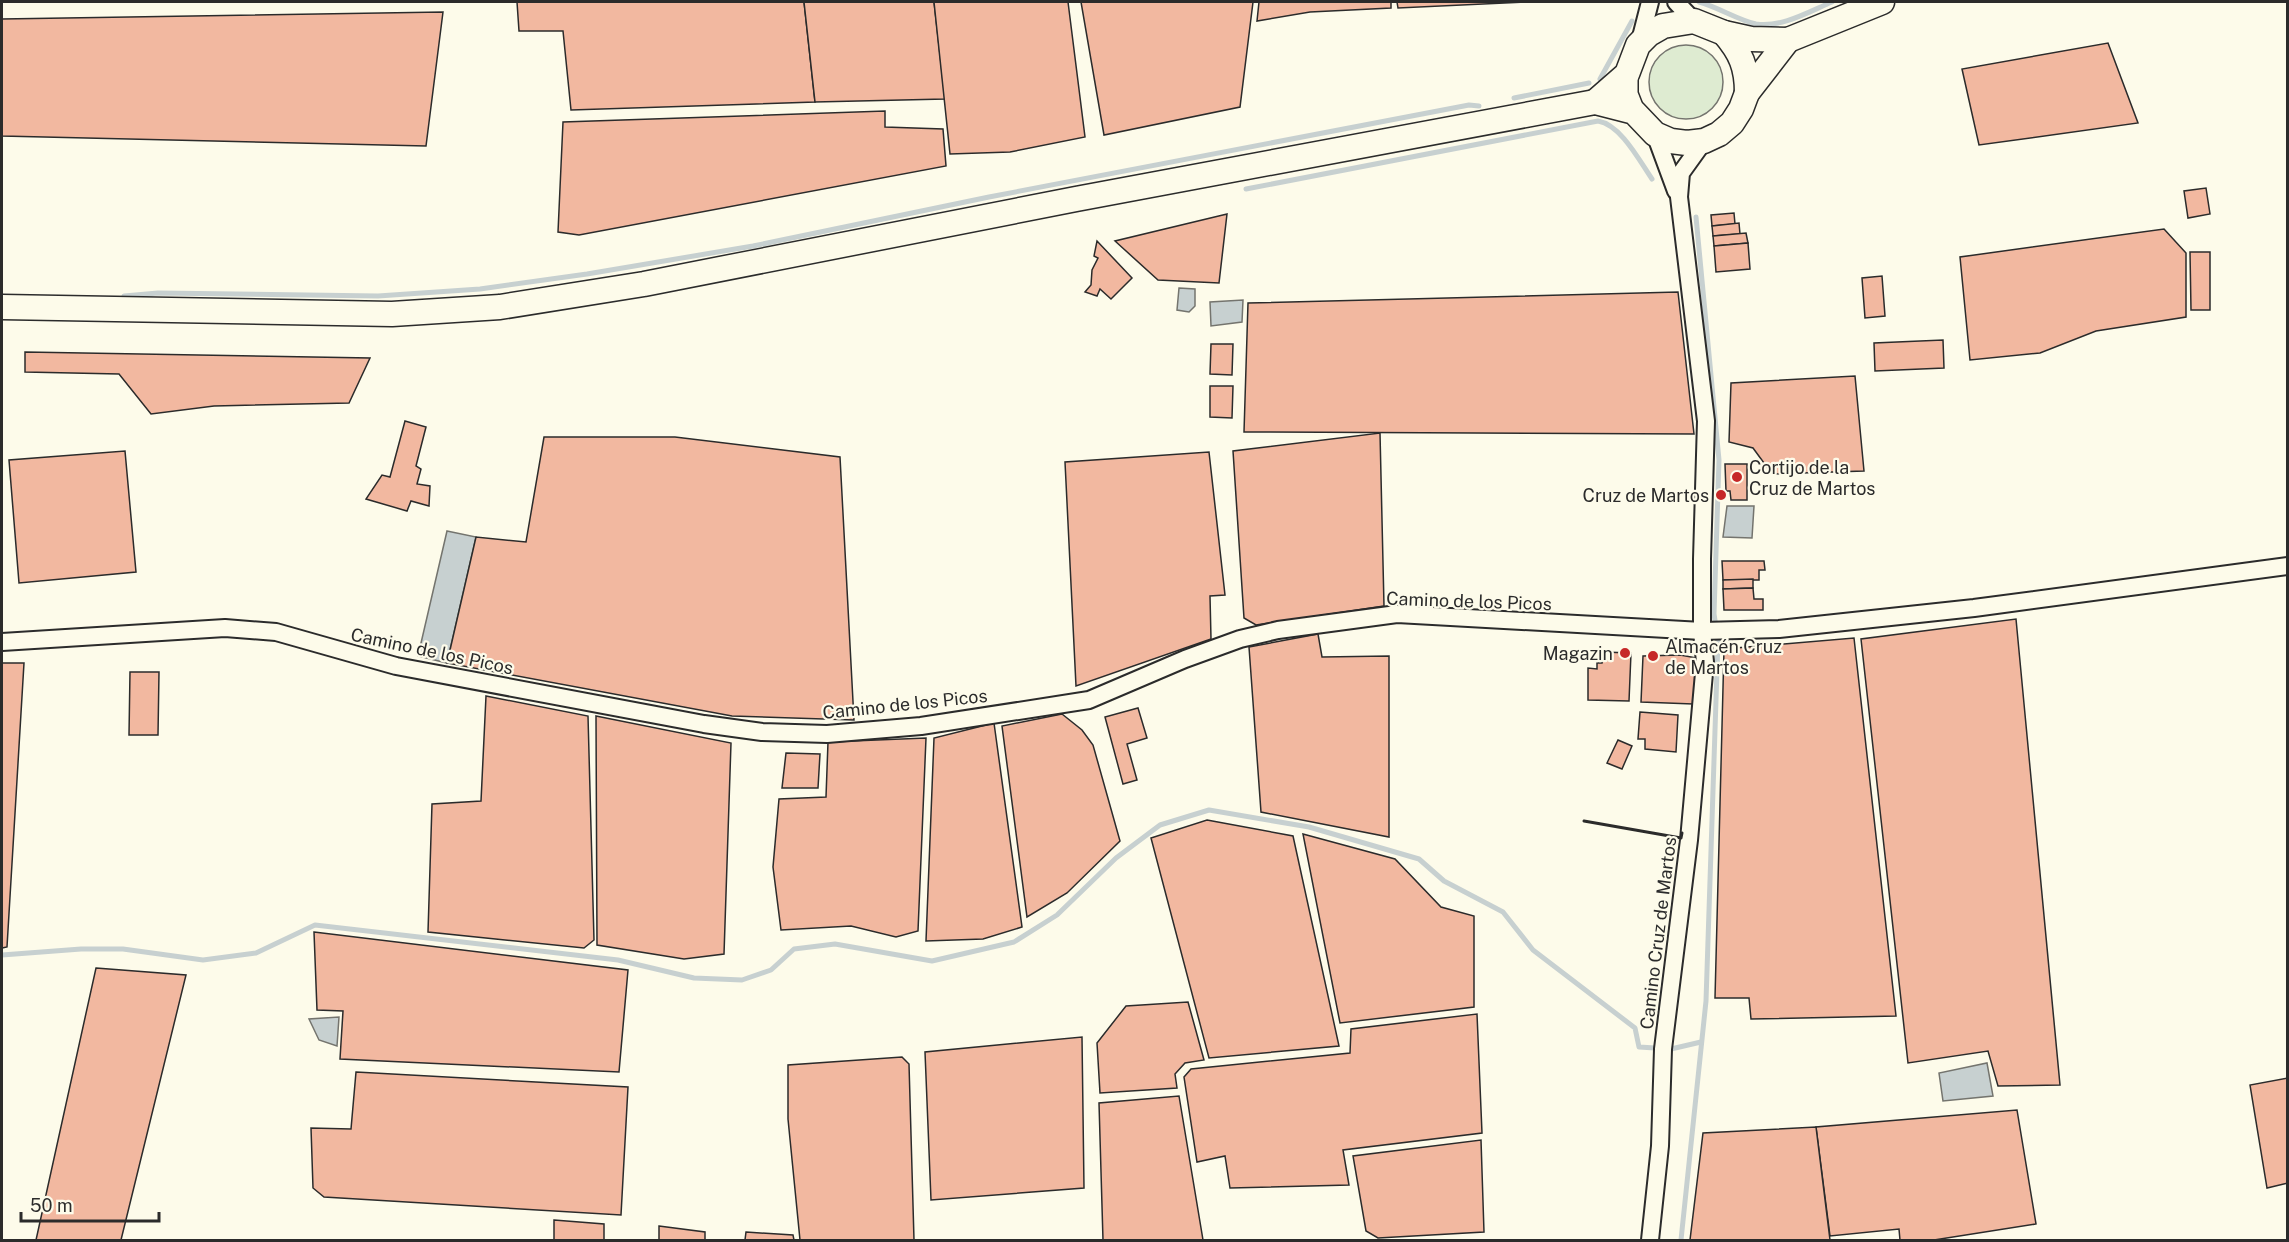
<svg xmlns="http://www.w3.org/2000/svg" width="2289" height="1242" viewBox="0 0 2289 1242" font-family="'Public Sans',sans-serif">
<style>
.green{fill:#deebd1;stroke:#74746e;stroke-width:1.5}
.water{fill:#c7d0d0;stroke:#74746e;stroke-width:1.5}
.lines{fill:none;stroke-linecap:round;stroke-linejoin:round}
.stream{stroke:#c7d0d0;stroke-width:5}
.building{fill:#f2b8a0;stroke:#2b2b2b;stroke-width:1.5}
.minor-casing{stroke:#2b2b2b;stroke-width:20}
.tertiary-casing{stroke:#2b2b2b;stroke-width:24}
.secondary-casing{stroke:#2b2b2b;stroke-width:27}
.minor{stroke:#fdfbea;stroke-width:16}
.tertiary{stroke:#fdfbea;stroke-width:21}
.secondary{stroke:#fdfbea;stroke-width:24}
.wall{stroke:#2b2b2b;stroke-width:3}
.poi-dot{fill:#c62828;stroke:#fdfbea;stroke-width:2}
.labels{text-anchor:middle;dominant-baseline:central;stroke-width:4.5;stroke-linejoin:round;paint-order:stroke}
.poi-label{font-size:18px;fill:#2b2b2b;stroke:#fdfbea;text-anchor:start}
.street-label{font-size:18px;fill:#2b2b2b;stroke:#fdfbea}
</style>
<rect width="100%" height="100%" fill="#fdfbea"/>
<circle class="green" cx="1686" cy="82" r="37"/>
<g class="water">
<polygon points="1179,288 1195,289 1195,306 1189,312 1177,310"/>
<polygon points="1243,300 1242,322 1211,326 1210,302"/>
<polygon points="1727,506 1754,506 1752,538 1723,537"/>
<polygon points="447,531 476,537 447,663 418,656"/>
<polygon points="339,1017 337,1046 319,1040 309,1019"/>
<polygon points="1987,1063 1993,1096 1943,1101 1939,1073"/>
</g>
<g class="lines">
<g class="stream">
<path d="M1699 2C1718 7 1738 20 1756 24 1782 28 1810 11 1832 2"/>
<polyline points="1600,79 1632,21"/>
<polyline points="1514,98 1589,83"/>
<path d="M1246 189 1598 121C1621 125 1639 160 1652 179"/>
<polyline points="124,296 158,293 378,296 480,289 587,274 753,246 989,197 1469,105 1479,106"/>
<polyline points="2,955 81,949 123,949 203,960 256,953 315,925 618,960 694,978 742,980 771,970 794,949 835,944 932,961 1014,942 1057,915 1116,858 1160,825 1209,810 1309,827 1419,859 1444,881 1503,912 1533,950 1635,1028 1639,1047 1655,1048"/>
<polyline points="1671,1049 1701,1042"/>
<polyline points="1681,1240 1706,1001 1718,640 1714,614 1719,460 1696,217"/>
</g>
</g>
<g class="building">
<polygon points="517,2 804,2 815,102 571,110 563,31 519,31"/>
<polygon points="804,2 934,2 945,99 815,102"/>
<polygon points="934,2 1068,2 1085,137 1010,152 950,154"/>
<polygon points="1081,2 1253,2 1240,107 1104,135"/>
<polygon points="1259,2 1391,2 1391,8 1310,12 1257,21"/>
<polygon points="1397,2 1528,2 1398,8"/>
<polygon points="443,12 426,146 2,136 2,19"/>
<polygon points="2108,43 2138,123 1979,145 1962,69"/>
<polygon points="885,111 885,127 943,129 946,166 579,235 558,232 563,122"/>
<polygon points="2206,188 2210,214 2188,218 2184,191"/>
<polygon points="1734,213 1735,224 1712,226 1711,215"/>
<polygon points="1227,214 1219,283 1158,280 1115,241"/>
<polygon points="1739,223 1740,234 1713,236 1712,226"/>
<polygon points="2164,229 2186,253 2186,317 2096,331 2040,353 1970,360 1960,257"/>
<polygon points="1746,233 1748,243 1714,246 1713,236"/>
<polygon points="1097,241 1132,278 1111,299 1100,289 1097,296 1085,292 1091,285 1092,270 1098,258 1094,256"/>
<polygon points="1748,243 1750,269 1716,272 1714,246"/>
<polygon points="2190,252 2210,252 2210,310 2191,310"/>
<polygon points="1882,276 1885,316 1865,318 1862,278"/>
<polygon points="1678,292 1694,434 1244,432 1248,303"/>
<polygon points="1943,340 1944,368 1875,371 1874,343"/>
<polygon points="1211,344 1233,344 1232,375 1210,374"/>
<polygon points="25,352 370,358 349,403 214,406 151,414 119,374 25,372"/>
<polygon points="1855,376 1864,471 1772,474 1753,448 1729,442 1731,383"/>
<polygon points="1210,386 1233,386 1232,418 1210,417"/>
<polygon points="405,421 426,427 416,466 421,469 417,484 430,486 429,506 411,501 407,511 366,499 382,475 390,477"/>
<polygon points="1380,433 1384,606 1256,625 1244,618 1233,451"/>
<polygon points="544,437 675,437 840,457 854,720 732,716 447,663 476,537 526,542"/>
<polygon points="125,451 136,572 19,583 9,460"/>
<polygon points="1209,452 1225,595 1210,596 1211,639 1076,686 1065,462"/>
<polygon points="1725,464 1747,464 1747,500 1731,500 1730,491 1726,491"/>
<polygon points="1722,561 1764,561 1765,570 1759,570 1759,580 1723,580"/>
<polygon points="1753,579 1753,588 1723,589 1723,580"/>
<polygon points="1753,588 1754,599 1763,599 1763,610 1724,610 1723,589"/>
<polygon points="2016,619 2060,1085 1998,1086 1988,1051 1908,1063 1861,639"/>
<polygon points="1318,634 1322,657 1389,656 1389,837 1261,812 1249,647"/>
<polygon points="1854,638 1896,1016 1751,1019 1749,998 1715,998 1724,649"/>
<polygon points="1603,652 1631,653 1629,701 1588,700 1588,668 1597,669 1597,663 1602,663"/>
<polygon points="1680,655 1697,658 1693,704 1641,702 1643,656"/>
<polygon points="2,663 24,663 7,947 2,948"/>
<polygon points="130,672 159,672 158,735 129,735"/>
<polygon points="486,696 588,716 594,940 584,948 428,932 432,804 481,801"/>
<polygon points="1138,708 1147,738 1127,744 1137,780 1123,784 1105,717"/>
<polygon points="1640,712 1678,715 1676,752 1645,749 1645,739 1638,739"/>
<polygon points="1062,714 1082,730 1093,745 1120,841 1067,893 1027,917 1002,726"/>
<polygon points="596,716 731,743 724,954 684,959 597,945"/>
<polygon points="994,723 1022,927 983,939 926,941 934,738"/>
<polygon points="926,738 918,931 896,937 851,926 781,930 773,867 779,799 826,797 828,742"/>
<polygon points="1618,740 1632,746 1622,769 1607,763"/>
<polygon points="786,753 820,754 818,788 782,788"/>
<polygon points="1207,820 1293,836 1339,1046 1209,1058 1151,838"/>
<polygon points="1303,834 1395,859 1441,907 1474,916 1474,1007 1340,1023"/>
<polygon points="314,932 628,970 619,1072 340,1059 343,1011 317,1010"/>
<polygon points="96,968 186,975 121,1240 36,1240"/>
<polygon points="1188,1002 1204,1060 1185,1063 1175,1074 1177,1088 1100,1093 1097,1043 1126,1006"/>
<polygon points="1477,1014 1482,1133 1343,1150 1349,1185 1230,1188 1225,1156 1197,1162 1184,1077 1191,1069 1350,1053 1351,1029"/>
<polygon points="1082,1037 1084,1188 931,1200 925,1052"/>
<polygon points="902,1057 909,1064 914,1240 800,1240 788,1119 788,1065"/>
<polygon points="356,1072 628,1087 621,1215 324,1197 313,1188 311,1128 351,1129"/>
<polygon points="2288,1078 2288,1183 2267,1188 2250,1085"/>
<polygon points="1179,1096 1203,1240 1103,1240 1099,1103"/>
<polygon points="2017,1110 2036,1224 1934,1240 1900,1240 1899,1229 1830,1236 1816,1127"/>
<polygon points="1816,1127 1830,1240 1690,1240 1703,1133"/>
<polygon points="1481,1140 1484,1232 1378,1238 1366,1231 1353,1156"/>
<polygon points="554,1220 604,1224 604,1240 554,1240"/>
<polygon points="659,1226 705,1232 705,1240 659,1240"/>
<polygon points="746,1232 793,1235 794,1240 745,1240"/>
</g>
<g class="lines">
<g class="minor-casing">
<g id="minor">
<polyline points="1676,2 1694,21"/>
<polyline points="1640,41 1650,2"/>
<polyline points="1655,134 1676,191"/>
<polyline points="2,642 225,628 276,632 396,666 704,724 762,732 827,734 921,726 1089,700 1185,659 1240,639 1278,630 1397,614 1702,631 1779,629 1974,608 2288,566"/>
<polyline points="1650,1240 1660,1146 1663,1049 1689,840 1705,662 1702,631 1702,559 1706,421 1679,197 1681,173 1704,141"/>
</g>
</g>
<g class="tertiary-casing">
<polyline id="tertiary" points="1627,74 1627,94 1634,112"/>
</g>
<g class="secondary-casing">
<g id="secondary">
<path d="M1724 33C1741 53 1747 67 1747 93"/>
<polyline points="1595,102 1627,74 1638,45 1649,34 1663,26 1694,21 1724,33 1751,39 1788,40 1882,2"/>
<polyline points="2,307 392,314 500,307 644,284 1076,199 1595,102 1634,112 1655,134 1671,141 1687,143 1704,141 1719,134 1732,123 1741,109 1747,93 1788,40"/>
</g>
</g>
<use href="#minor" class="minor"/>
<use href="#tertiary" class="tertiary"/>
<use href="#secondary" class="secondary"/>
<polyline class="wall" points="1584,821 1681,838 1682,833"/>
</g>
<g class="poi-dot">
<circle cx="1737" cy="477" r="6"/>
<circle cx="1721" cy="495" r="6"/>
<circle cx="1625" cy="653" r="6"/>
<circle cx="1653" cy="656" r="6"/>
</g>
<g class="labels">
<g class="poi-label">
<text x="1749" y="467">Cortijo de la<tspan x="1749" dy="21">Cruz de Martos</tspan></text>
<text x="1709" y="495" text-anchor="end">Cruz de Martos</text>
<text x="1665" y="646">Almacén Cruz<tspan x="1665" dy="21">de Martos</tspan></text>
<text x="1613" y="653" text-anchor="end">Magazin</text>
</g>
<g class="street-label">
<text transform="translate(1469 601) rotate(2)">Camino de los Picos</text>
<text transform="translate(432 651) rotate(12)">Camino de los Picos</text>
<text transform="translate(905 704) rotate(-6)">Camino de los Picos</text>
<text transform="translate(1658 933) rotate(-83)">Camino Cruz de Martos</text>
</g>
</g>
<rect width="2289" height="1242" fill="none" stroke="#2b2b2b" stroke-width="6"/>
<path d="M21 1212v9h138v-9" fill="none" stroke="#2b2b2b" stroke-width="3"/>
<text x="30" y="1212" font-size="18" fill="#2b2b2b" stroke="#fdfbea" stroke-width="4.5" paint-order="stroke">50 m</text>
</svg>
